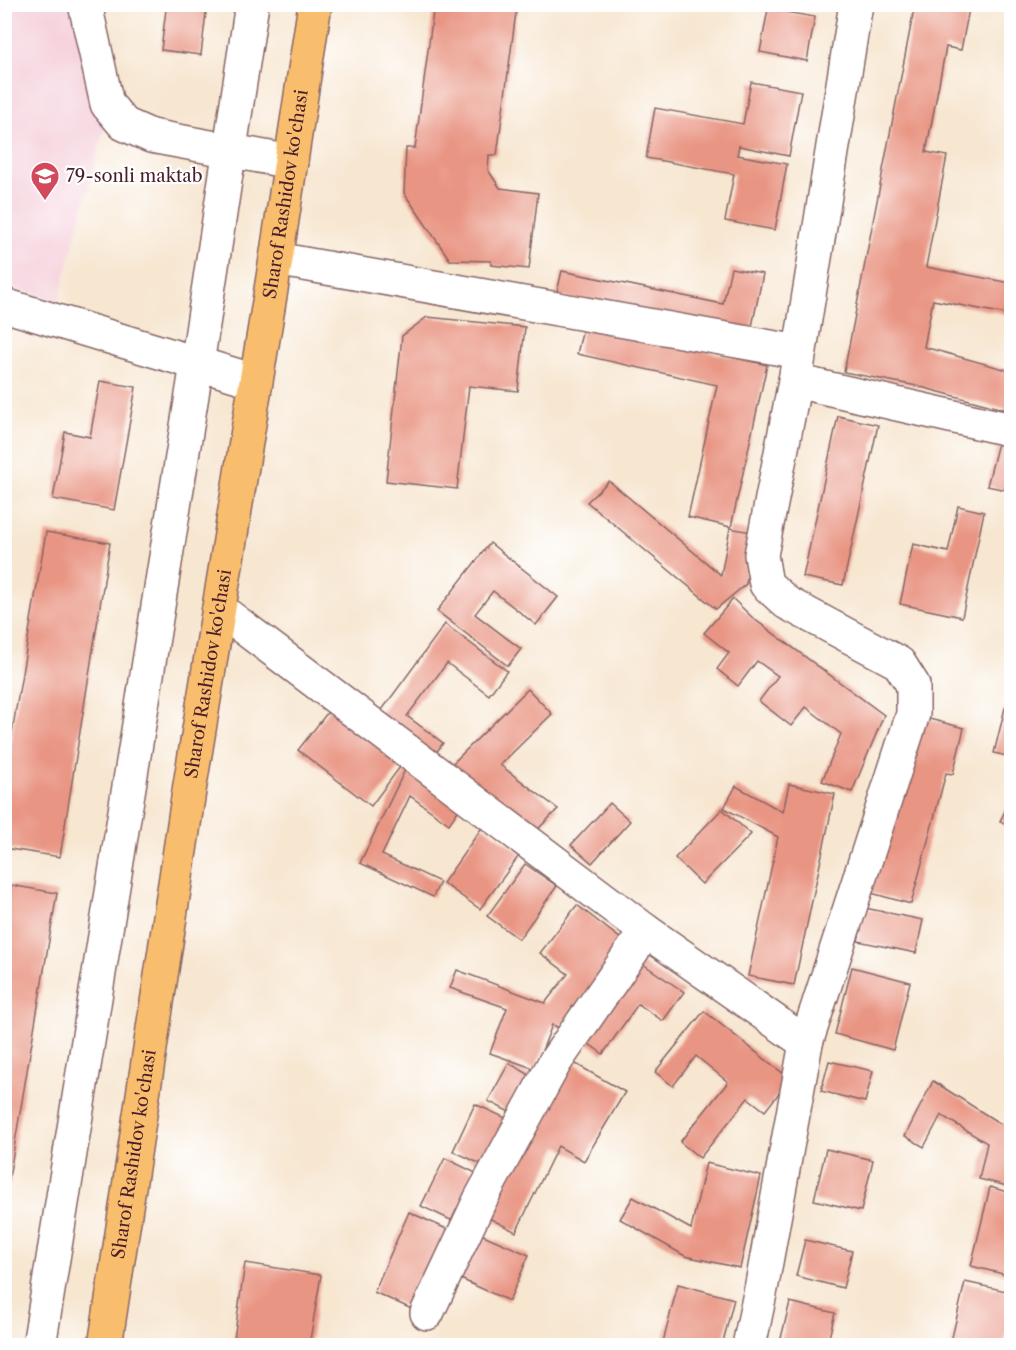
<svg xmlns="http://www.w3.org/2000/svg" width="1016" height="1350" viewBox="0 0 1016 1350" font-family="'Libre Caslon Text',serif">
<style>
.built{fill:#f5cfda}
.building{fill:#e99583}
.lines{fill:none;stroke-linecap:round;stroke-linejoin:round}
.minor-casing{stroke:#876565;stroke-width:36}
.major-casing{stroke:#876565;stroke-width:36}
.minor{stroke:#fff;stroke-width:33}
.major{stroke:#f9be6d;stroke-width:33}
.labels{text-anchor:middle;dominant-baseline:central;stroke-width:4.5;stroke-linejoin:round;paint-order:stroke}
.poi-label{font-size:18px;fill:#4a1f2b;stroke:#fff;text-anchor:start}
.street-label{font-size:18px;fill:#4a1f2b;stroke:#fff}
</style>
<rect width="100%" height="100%" fill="#fff"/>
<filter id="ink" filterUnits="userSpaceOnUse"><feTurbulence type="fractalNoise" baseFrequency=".0167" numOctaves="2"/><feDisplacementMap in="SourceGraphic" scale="12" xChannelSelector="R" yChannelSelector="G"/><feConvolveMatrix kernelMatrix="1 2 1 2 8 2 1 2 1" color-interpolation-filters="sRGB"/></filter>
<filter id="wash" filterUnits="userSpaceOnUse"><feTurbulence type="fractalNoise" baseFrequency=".008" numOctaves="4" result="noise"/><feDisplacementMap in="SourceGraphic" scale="24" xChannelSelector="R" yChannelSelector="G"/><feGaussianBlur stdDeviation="1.35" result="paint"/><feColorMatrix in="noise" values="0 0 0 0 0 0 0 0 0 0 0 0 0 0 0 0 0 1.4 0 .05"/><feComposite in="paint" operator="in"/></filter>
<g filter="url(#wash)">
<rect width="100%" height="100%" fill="#f7e6d0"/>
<polygon class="built" points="5,5 83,5 107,119 58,302 5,285"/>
<g id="blocks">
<g class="building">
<polygon points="145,4 207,4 201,55 161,50 166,9"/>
<polygon points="915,4 970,4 961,50 946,47 926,152 947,156 926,267 1011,283 1011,315 933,300 924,347 1011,371 1011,411 917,386 844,372"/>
<polygon points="434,5 517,5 497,155 489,155 488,170 500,188 538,193 529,269 491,265 491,261 450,260 404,193 406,148 415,148"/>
<polygon points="768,9 815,17 807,61 760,52"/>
<polygon points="751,82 801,91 789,156 739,146 737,155 787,164 775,230 725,221 734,174 646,158 655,108 743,124"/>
<polygon points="731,268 763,274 750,336 556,296 562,271 723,304"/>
<polygon points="427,317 525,327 518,391 469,386 457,489 386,481 402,336"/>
<polygon points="584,324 767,365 731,527 688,517 717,385 577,354"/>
<polygon points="100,381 136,387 114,510 53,499 65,432 90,437"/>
<polygon points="838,416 878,425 843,585 803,577"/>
<polygon points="998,443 1011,446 1011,491 987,486"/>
<polygon points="609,481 721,575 730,528 757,533 746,584 716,609 587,502"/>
<polygon points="958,506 984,512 962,617 900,604 913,544 948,552"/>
<polygon points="46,532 110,543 60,857 4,848 4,780"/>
<polygon points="490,543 558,597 536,625 493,591 475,614 521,649 508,666 437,611"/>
<polygon points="733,599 754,619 884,715 852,792 822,781 841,734 806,707 791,726 759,701 778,676 757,661 738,686 717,669 729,653 704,633"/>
<polygon points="445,624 507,671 489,695 447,663 407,716 443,743 431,760 376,718"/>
<polygon points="528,689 552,714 500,765 558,809 535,832 448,768"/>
<polygon points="331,708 403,763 371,806 298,750"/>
<polygon points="1005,708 1011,710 1011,757 994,753"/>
<polygon points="918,716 964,728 953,774 946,773 911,904 871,893"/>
<polygon points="406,768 460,808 449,824 410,796 382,855 440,882 433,897 360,863"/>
<polygon points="789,784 835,794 794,985 748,976 778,837 724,808 736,786 783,812"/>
<polygon points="1011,799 1011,827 1000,821"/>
<polygon points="610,803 630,821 592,863 571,845"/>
<polygon points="722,809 751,834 702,884 675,858"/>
<polygon points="483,826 521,853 480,909 443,883"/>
<polygon points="525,864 557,886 519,939 487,916"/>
<polygon points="4,884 57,893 6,1196 4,1196"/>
<polygon points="577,905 626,943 560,1028 552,1025 535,1069 490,1053 507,1008 450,988 457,970 545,1003 568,974 540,953"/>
<polygon points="865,908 923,920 916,953 858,941"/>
<polygon points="640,962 684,992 663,1021 638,1004 603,1054 585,1041"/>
<polygon points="852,967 910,982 893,1050 835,1034"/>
<polygon points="704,1011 790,1079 765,1111 748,1098 700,1158 680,1142 728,1082 696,1056 673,1086 655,1072"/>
<polygon points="569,1060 625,1092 584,1161 558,1146 516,1232 483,1215"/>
<polygon points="829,1061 873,1071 865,1102 821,1091"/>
<polygon points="509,1063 535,1078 515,1115 488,1101"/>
<polygon points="933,1081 999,1123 1011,1126 1011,1187 979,1179 987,1143 941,1115 924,1147 905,1136"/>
<polygon points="475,1104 508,1119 485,1166 453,1151"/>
<polygon points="826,1149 873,1160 861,1211 814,1200"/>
<polygon points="445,1158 480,1175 457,1223 421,1206"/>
<polygon points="706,1163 761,1176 740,1268 685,1256 620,1219 633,1197 691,1229"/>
<polygon points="990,1187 1011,1193 1011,1276 971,1266"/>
<polygon points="409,1212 451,1231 416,1311 374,1292"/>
<polygon points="474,1231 529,1255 509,1301 454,1276"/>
<polygon points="805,1240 852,1251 843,1288 796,1276"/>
<polygon points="245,1263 321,1275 309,1346 233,1346"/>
<polygon points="965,1282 1011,1292 1011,1313 1004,1346 950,1346"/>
<polygon points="678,1284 734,1299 722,1346 662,1346"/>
<polygon points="790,1302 835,1313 827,1346 779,1346"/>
</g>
</g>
</g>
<g filter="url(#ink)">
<use href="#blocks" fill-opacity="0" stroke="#876565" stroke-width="1.5"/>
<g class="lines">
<g class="minor-casing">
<g id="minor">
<polyline points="85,4 107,104 124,124 151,136 291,162"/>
<polyline points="276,259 799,352"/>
<polyline points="4,305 255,381"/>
<polyline points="795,381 1012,430"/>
<polyline points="219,609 646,931 806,1043"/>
<polyline points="427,1313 480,1200 555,1062 646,931"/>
<polyline points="39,1346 197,364 252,4"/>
<polyline points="749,1346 762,1284 806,1043 913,714 913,685 899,663 787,603 766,584 761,555 795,381 856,4"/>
</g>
</g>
<g class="major-casing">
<g id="major">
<path id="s1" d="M105 1346 189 791 276 259 315 4"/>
</g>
</g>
<use href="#minor" class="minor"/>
<use href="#major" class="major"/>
</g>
</g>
<defs>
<g id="school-pin" transform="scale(1.5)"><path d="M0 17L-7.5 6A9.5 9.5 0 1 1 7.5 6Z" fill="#d1495b" stroke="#fff"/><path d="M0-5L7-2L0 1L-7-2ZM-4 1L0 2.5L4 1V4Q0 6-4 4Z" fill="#fff"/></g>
</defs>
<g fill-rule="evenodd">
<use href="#school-pin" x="45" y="176"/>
</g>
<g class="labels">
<g class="poi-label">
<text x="66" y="176">79-sonli maktab</text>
</g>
<g class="street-label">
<text stroke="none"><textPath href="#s1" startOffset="1166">Sharof Rashidov ko'chasi</textPath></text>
<text stroke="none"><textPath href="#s1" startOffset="680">Sharof Rashidov ko'chasi</textPath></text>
<text stroke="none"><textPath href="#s1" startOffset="194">Sharof Rashidov ko'chasi</textPath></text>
</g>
</g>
<rect width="1016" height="1350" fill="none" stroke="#fff" stroke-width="24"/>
</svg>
